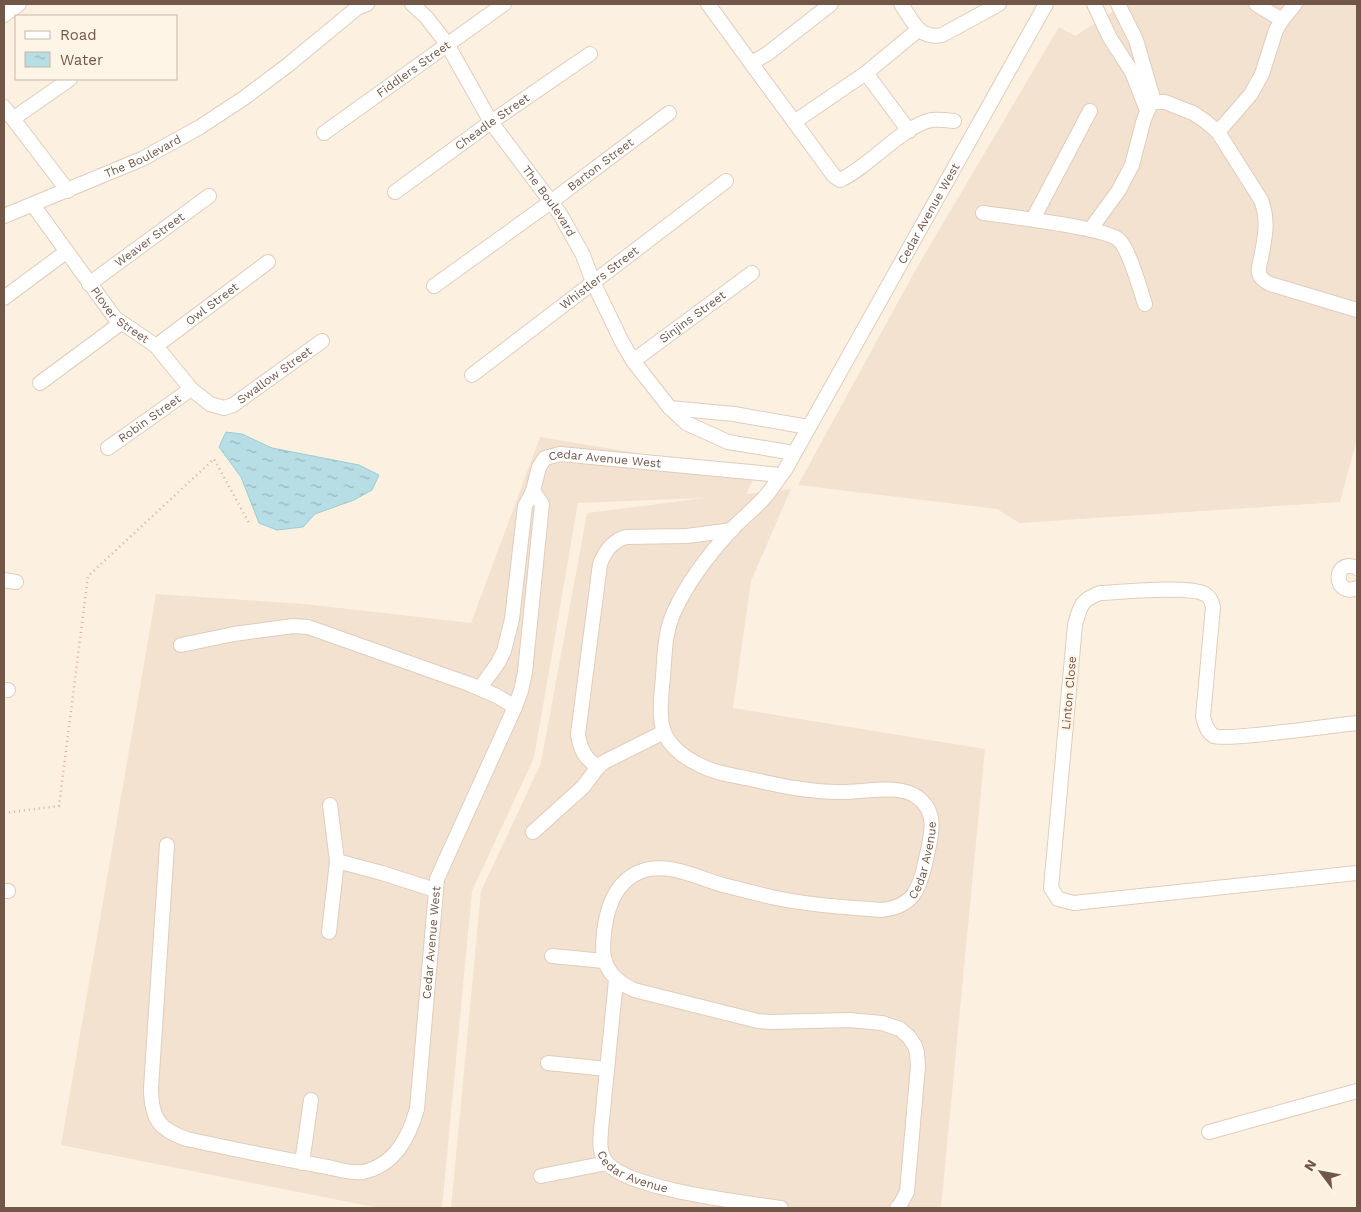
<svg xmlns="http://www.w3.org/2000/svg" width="1361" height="1212" viewBox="0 0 1361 1212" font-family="'Work Sans',sans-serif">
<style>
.residential{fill:#f3e2cf}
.water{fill:url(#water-ripples);stroke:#9ccdd6}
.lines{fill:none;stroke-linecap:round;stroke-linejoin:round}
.street-casing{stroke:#dfcdbd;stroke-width:16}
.path{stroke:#d5b29c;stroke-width:2.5;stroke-dasharray:1 4;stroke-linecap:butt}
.street{stroke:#fff;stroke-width:14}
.labels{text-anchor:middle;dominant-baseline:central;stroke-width:5;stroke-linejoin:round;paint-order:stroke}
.street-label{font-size:12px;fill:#725748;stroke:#fff5e6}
</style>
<defs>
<pattern id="water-ripples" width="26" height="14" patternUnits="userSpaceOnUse" patternTransform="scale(1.25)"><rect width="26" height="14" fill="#b6dee4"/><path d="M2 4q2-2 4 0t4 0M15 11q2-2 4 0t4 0" fill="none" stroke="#98b7bb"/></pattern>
</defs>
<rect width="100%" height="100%" fill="#fcf1e1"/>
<g class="residential">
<polygon points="1124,4 1357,4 1357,439 1340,502 1019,523 997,509 798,485 916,269 1059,27 1075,36"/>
<polygon points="540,437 757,473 746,494 791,489 751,581 733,708 985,749 941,1208 451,1208 481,891 541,763 587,513 705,498 578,503 534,758 472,891 442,1208 379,1208 61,1145 156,594 305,604 471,623"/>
</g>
<polygon class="water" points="226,432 242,434 272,448 359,465 379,475 372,490 354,500 315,514 303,527 277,530 259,523 241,477 219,447"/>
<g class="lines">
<g class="street-casing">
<g id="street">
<path id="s1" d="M412 4 427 18 447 44 491 122 560 214 583 255 593 282 622 342 633 361 670 408 686 423 728 442 794 453"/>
<polyline points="708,4 751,63 767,54 831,4"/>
<path d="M901 4C912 20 919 40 942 35L999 4"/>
<polyline points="1094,4 1110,38 1132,72 1146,108"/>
<polyline points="1256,4 1282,20"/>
<polyline points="4,15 19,4"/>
<path d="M751 63 834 176 840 180C869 167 901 127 931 120 938 119 946 120 954 121"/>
<polyline points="866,73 909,131"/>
<path d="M1145 102H1165L1193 113 1205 121 1218 132 1261 200C1269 220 1265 237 1261 258 1260 262 1258 269 1259 273 1260 278 1266 282 1270 284L1357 310"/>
<polyline points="4,107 68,191"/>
<polyline points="14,118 70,79"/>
<polyline points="794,122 866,73 918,30"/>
<polyline points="1218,132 1251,94 1262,74 1276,30 1282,20 1295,4"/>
<path id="s2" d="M324 133 504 4"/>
<path id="s3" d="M395 192 491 122 590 54"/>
<path id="s4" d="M33 205 115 318 156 346 191 389 210 404 224 408 233 405 322 341"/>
<path d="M983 213C1006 216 1107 228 1119 240 1129 249 1140 289 1145 304"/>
<path id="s5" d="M4 216 142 159 200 127 244 98 288 65 357 8 367 4"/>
<polyline points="1033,219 1090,111"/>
<polyline points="1090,230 1119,190 1132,165 1144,119 1152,101 1152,95 1136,40 1118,4"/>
<path id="s6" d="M89 284 209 196"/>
<path id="s7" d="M434 286 552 201 669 113"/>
<polyline points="4,298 66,252"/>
<path id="s8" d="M156 346 268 262"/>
<path id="s9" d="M633 361 752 273"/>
<path id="s10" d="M472 375 726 181"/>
<polyline points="40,383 121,323"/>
<polyline points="670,408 734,414 808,427"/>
<path id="s11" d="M108 448 191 389"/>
<path d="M1357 568C1332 557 1333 598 1357 588"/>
<polyline points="4,580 16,582"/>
<polyline points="181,645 234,634 293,626 308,627 469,684 497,696 515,707"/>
<path id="s12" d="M480 688 498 663 504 651 512 619 525 506 533 491 539 467 545 458 560 454 781 475"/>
<polyline points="4,690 8,690"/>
<path d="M1357 723C1336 725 1227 741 1214 736 1207 732 1205 724 1203 717L1213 607C1212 602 1210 597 1205 594 1188 585 1122 592 1100 593 1081 600 1080 606 1075 625L1051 888 1058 899 1074 903 1357 873"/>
<path d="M664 732 604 762 598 767C585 759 580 749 578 734L600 564C605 551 612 541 626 537L687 536 732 530"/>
<polyline points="533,832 583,787 598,767"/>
<path id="s13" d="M167 845 151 1088C151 1118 159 1130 187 1139 232 1149 277 1158 322 1166 335 1168 350 1174 363 1172 395 1165 409 1137 417 1109L437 879 515 707 521 691 525 672 542 504 533 491"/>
<polyline points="337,861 382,873 435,890"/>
<polyline points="4,891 8,891"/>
<polyline points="329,932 337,861 330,805"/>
<polyline points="552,956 604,961"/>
<path id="s14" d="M616 980 601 1130C600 1142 599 1154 607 1163 631 1190 743 1202 781 1208"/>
<polyline points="548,1063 607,1069"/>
<polyline points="1209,1132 1357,1091"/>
<polyline points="302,1163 311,1100"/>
<polyline points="541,1176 607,1163"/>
<path id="s15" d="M897 1208 900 1205 907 1192 918 1066 917 1053 915 1046 909 1037 900 1029 882 1023 849 1020 771 1022 758 1021 634 990C615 981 603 969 603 947 604 918 611 882 642 871 669 862 698 878 723 885 739 889 755 893 771 897 808 905 844 907 881 910 914 907 920 888 926 859 931 837 939 812 917 797 899 783 861 793 839 792 808 792 777 785 746 778 729 775 711 772 696 763 683 757 669 745 664 732 659 718 661 701 662 687 665 663 663 635 674 612 687 583 710 553 732 529 743 518 754 509 765 497 772 489 778 479 785 470L1046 4"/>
</g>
</g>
<polyline class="path" points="4,813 59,806 88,576 214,459 249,523"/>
<use href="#street" class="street"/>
</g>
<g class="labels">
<g class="street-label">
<text stroke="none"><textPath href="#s2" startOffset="110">Fiddlers Street</textPath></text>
<text stroke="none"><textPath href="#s3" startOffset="120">Cheadle Street</textPath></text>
<text stroke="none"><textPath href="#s5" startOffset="151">The Boulevard</textPath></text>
<text stroke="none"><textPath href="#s7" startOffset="206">Barton Street</textPath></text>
<text stroke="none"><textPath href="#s1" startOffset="241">The Boulevard</textPath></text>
<text stroke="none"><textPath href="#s15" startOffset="1862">Cedar Avenue West</textPath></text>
<text stroke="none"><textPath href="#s6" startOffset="75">Weaver Street</textPath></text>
<text stroke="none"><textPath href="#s10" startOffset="160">Whistlers Street</textPath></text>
<text stroke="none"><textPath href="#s8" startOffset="70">Owl Street</textPath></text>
<text stroke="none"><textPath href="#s4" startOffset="141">Plover Street</textPath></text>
<text stroke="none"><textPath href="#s9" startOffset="74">Sinjins Street</textPath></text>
<text stroke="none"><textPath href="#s4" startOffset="344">Swallow Street</textPath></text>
<text stroke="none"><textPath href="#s11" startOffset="51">Robin Street</textPath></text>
<text stroke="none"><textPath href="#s12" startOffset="304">Cedar Avenue West</textPath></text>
<text transform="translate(1069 693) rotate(-85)">Linton Close</text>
<text stroke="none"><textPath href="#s15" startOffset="924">Cedar Avenue</textPath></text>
<text stroke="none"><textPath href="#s13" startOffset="746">Cedar Avenue West</textPath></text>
<text stroke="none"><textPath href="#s14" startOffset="212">Cedar Avenue</textPath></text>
</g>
</g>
<rect width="1361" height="1212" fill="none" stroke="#725748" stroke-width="10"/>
<rect x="15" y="15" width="162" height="65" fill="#fff5e6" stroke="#c7b6a7"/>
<rect x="25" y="31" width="25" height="8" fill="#ffffff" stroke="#c7b6a7"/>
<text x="60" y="40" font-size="15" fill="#725748">Road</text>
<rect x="25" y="52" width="25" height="15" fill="url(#water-ripples)" stroke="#c7b6a7"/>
<text x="60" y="65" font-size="15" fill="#725748">Water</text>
<g transform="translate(1321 1172) rotate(302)" stroke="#fff5e6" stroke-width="4" paint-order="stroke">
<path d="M0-4L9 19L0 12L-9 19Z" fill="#725748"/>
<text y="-8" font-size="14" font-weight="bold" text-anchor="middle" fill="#725748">N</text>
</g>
</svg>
